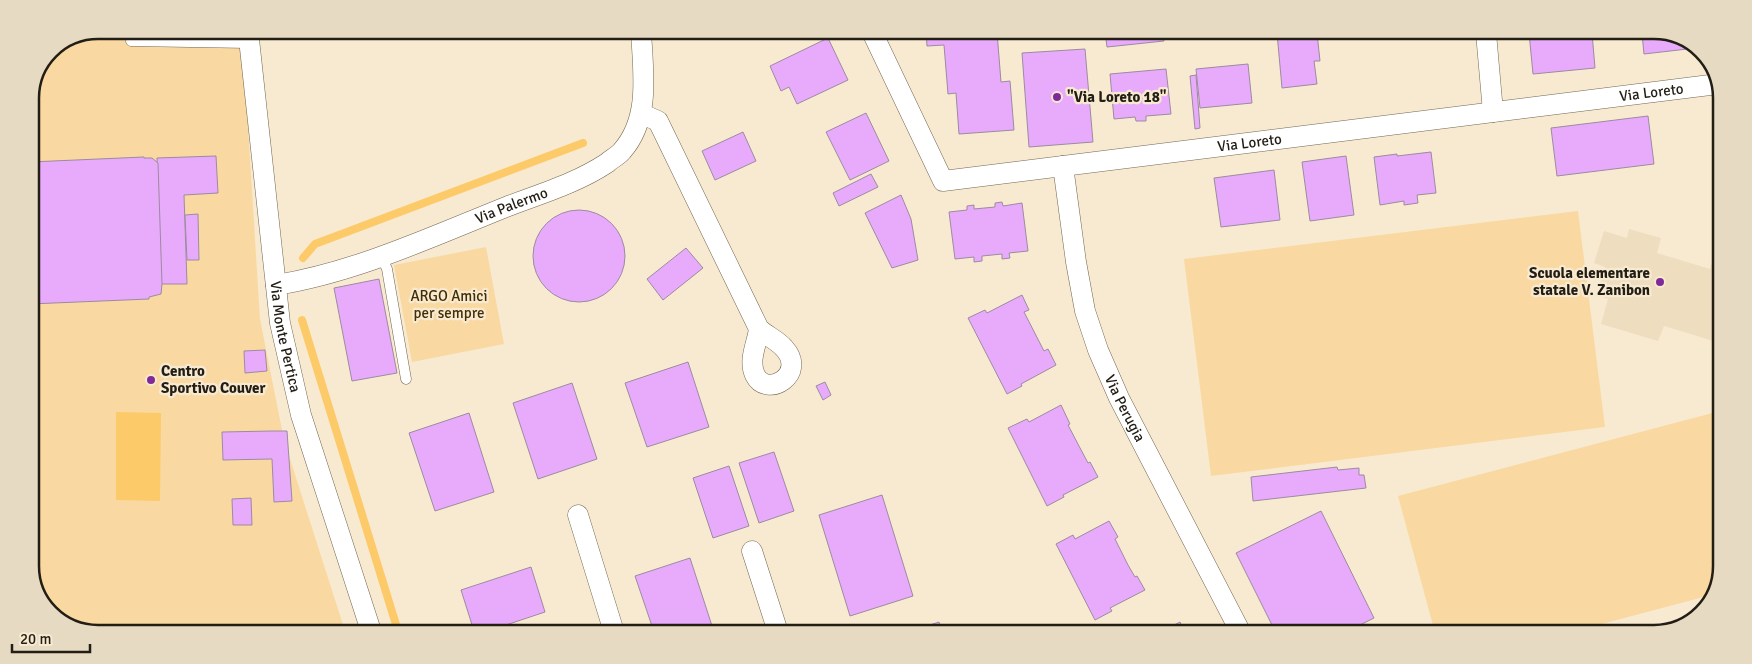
<svg xmlns="http://www.w3.org/2000/svg" width="1752" height="664" viewBox="0 0 1752 664" font-family="Signika,sans-serif">
<style>
.built{fill:#efddbf}
.green{fill:#f9d9a1}
.water{fill:#fdca6a}
.lines{fill:none;stroke-linecap:round;stroke-linejoin:round}
.stream{stroke:#fdca6a;stroke-width:8}
.building{fill:#e8abfc;stroke:#9b8ba0}
.lane-casing{stroke:#726650;stroke-width:11}
.street-casing{stroke:#726650;stroke-width:21}
.lane{stroke:#fff;stroke-width:10}
.street{stroke:#fff;stroke-width:20}
.poi-dot{fill:#802a99;stroke:#f8ead1;stroke-width:2}
.labels{text-anchor:middle;dominant-baseline:central;stroke-width:4.5;stroke-linejoin:round;paint-order:stroke}
.street-label{font-size:15px;fill:#231e15;stroke:#f8ead1}
.poi-label{font-size:15px;font-weight:bold;fill:#231e15;stroke:#f8ead1;text-anchor:start}
.park-label{font-size:15px;fill:#422e03;stroke:#f8ead1}
.rim{fill:none;stroke:#231e15;stroke-width:2.5}
</style>
<rect width="100%" height="100%" fill="#f8ead1"/>
<polygon class="built" points="1629,229 1661,238 1657,253 1710,269 1721,233 1720,343 1664,326 1658,341 1601,324 1608,299 1596,295 1605,267 1594,263 1604,231 1627,238"/>
<g class="green">
<polygon points="97,30 242,30 260,319 284,440 345,631 75,630 44,607 30,571 30,93 50,50"/>
<polygon points="1578,211 1605,427 1211,476 1184,259"/>
<polygon points="486,247 504,344 412,362 394,265"/>
<polygon points="1720,411 1718,589 1715,594 1564,634 1435,633 1398,496"/>
</g>
<polygon class="water" points="116,412 161,413 160,501 116,500"/>
<g class="lines">
<g class="stream">
<polyline points="303,258 315,244 583,143"/>
<polyline points="302,320 398,631"/>
</g>
</g>
<g class="building">
<polygon points="926,32 997,32 1001,82 1010,81 1014,130 959,134 956,93 948,94 944,45 927,46"/>
<polygon points="1105,32 1163,32 1164,41 1107,47"/>
<polygon points="1277,33 1317,33 1320,61 1314,61 1317,84 1282,88"/>
<polygon points="1529,33 1592,33 1595,68 1533,74"/>
<polygon points="1642,34 1677,34 1696,48 1644,54"/>
<polygon points="828,38 848,80 797,104 789,87 781,91 770,66"/>
<polygon points="1085,49 1093,142 1029,147 1022,53"/>
<polygon points="1248,64 1252,103 1200,108 1196,69"/>
<polygon points="1166,69 1171,114 1146,116 1146,121 1136,121 1135,117 1114,119 1110,74"/>
<polygon points="1196,75 1200,128 1195,129 1190,76"/>
<polygon points="1722,107 1721,153 1716,108"/>
<polygon points="866,113 889,161 850,180 826,132"/>
<polygon points="1648,116 1654,164 1557,176 1551,128"/>
<polygon points="743,132 756,161 715,180 702,151"/>
<polygon points="1431,152 1436,193 1417,195 1418,203 1404,205 1404,201 1380,205 1374,157 1397,154 1397,156"/>
<polygon points="216,156 218,193 184,195 187,284 161,284 157,158"/>
<polygon points="1346,156 1354,215 1310,221 1302,162"/>
<polygon points="144,157 144,158 152,158 158,163 162,284 161,294 149,297 149,299 30,304 30,162"/>
<polygon points="1274,170 1280,220 1221,227 1214,178"/>
<polygon points="871,174 878,187 839,206 833,193"/>
<polygon points="901,195 911,219 918,260 892,268 865,213"/>
<polygon points="1002,202 1003,206 1022,203 1028,251 1009,253 1010,258 1002,259 1002,254 982,256 982,261 974,262 974,257 955,259 949,212 967,210 967,206 974,205 974,209 995,207 995,203"/>
<circle cx="579" cy="256" r="46"/>
<polygon points="198,214 199,260 187,260 185,215"/>
<polygon points="686,248 703,268 663,300 647,279"/>
<polygon points="379,279 397,373 352,381 334,288"/>
<polygon points="1022,295 1029,310 1024,312 1044,351 1048,349 1056,365 1021,384 1022,386 1007,394 968,318 985,310 987,313"/>
<polygon points="265,350 267,371 245,373 244,351"/>
<polygon points="688,362 709,427 647,447 625,383"/>
<polygon points="825,382 831,395 823,400 816,386"/>
<polygon points="572,383 597,459 538,479 513,403"/>
<polygon points="1061,405 1070,424 1068,425 1079,446 1088,463 1090,462 1098,477 1063,495 1064,497 1047,506 1008,428 1027,419 1029,422"/>
<polygon points="469,413 494,492 435,511 409,433"/>
<polygon points="272,431 287,431 292,501 274,502 272,459 223,460 222,432"/>
<polygon points="774,452 794,511 759,523 739,463"/>
<polygon points="729,466 749,526 713,538 693,478"/>
<polygon points="1337,467 1338,470 1359,468 1359,475 1364,475 1366,488 1253,501 1251,477"/>
<polygon points="882,495 913,596 850,616 819,515"/>
<polygon points="251,498 252,525 233,525 232,499"/>
<polygon points="1321,511 1374,618 1344,633 1276,633 1236,553"/>
<polygon points="1109,521 1118,537 1115,539 1128,565 1135,577 1137,576 1145,590 1110,608 1112,611 1095,620 1056,544 1073,535 1075,539"/>
<polygon points="690,558 714,632 654,632 635,576"/>
<polygon points="531,567 545,612 488,631 474,631 461,590"/>
<polygon points="939,622 942,632 908,632"/>
<polygon points="1180,622 1185,633 1159,633"/>
</g>
<g class="lines">
<g class="lane-casing">
<g id="lane">
<polyline points="131,41 249,43"/>
<polyline points="381,256 387,269 406,379"/>
</g>
</g>
<g class="street-casing">
<g id="street">
<path id="s1" d="M248 30 280 323 301 415 371 631"/>
<path id="s2" d="M872 32 943 181 1718 84"/>
<polyline points="1486,33 1493,112"/>
<path d="M642 114 658 121 759 329C767 336 777 340 784 348 808 374 767 399 755 375 748 360 757 344 759 329"/>
<path id="s3" d="M1063 166 1076 262 1085 311 1098 350 1119 398 1241 633"/>
<path id="s4" d="M276 285C356 272 431 237 506 207 540 194 577 183 607 163 611 159 618 156 622 151 651 118 643 72 641 31"/>
<polyline points="578,515 614,632"/>
<polyline points="752,551 778,632"/>
</g>
</g>
<use href="#lane" class="lane"/>
<use href="#street" class="street"/>
</g>
<g class="poi-dot">
<circle cx="1057" cy="97" r="5"/>
<circle cx="1660" cy="282" r="5"/>
<circle cx="151" cy="380" r="5"/>
</g>
<g class="labels">
<g class="street-label">
<text stroke="none"><textPath href="#s2" startOffset="879">Via Loreto</textPath></text>
<text stroke="none"><textPath href="#s2" startOffset="474">Via Loreto</textPath></text>
<text stroke="none"><textPath href="#s4" startOffset="249">Via Palermo</textPath></text>
<text stroke="none"><textPath href="#s1" startOffset="309">Via Monte Pertica</textPath></text>
<text stroke="none"><textPath href="#s3" startOffset="252">Via Perugia</textPath></text>
</g>
<g class="poi-label">
<text x="1067" y="97">"Via Loreto 18"</text>
<text x="1650" y="273" text-anchor="end">Scuola elementare<tspan x="1650" dy="17">statale V. Zanibon</tspan></text>
<text x="161" y="371">Centro<tspan x="161" dy="17">Sportivo Couver</tspan></text>
</g>
<g class="park-label">
<text x="449" y="296">ARGO Amici<tspan x="449" dy="17">per sempre</tspan></text>
</g>
</g>
<path d="M0 0H1752V664H0ZM98 39H1654A59 59 0 0 1 1713 98V566A59 59 0 0 1 1654 625H98A59 59 0 0 1 39 566V98A59 59 0 0 1 98 39Z" fill="#e7dac2" fill-rule="evenodd"/>
<path class="rim" d="M98 39H1654A59 59 0 0 1 1713 98V566A59 59 0 0 1 1654 625H98A59 59 0 0 1 39 566V98A59 59 0 0 1 98 39Z"/>
<path d="M12 644v8h78v-8" fill="none" stroke="#231e15" stroke-width="2.5"/>
<text x="20" y="644" font-size="15" fill="#231e15" stroke="#f8ead1" stroke-width="4" paint-order="stroke">20 m</text>
</svg>
